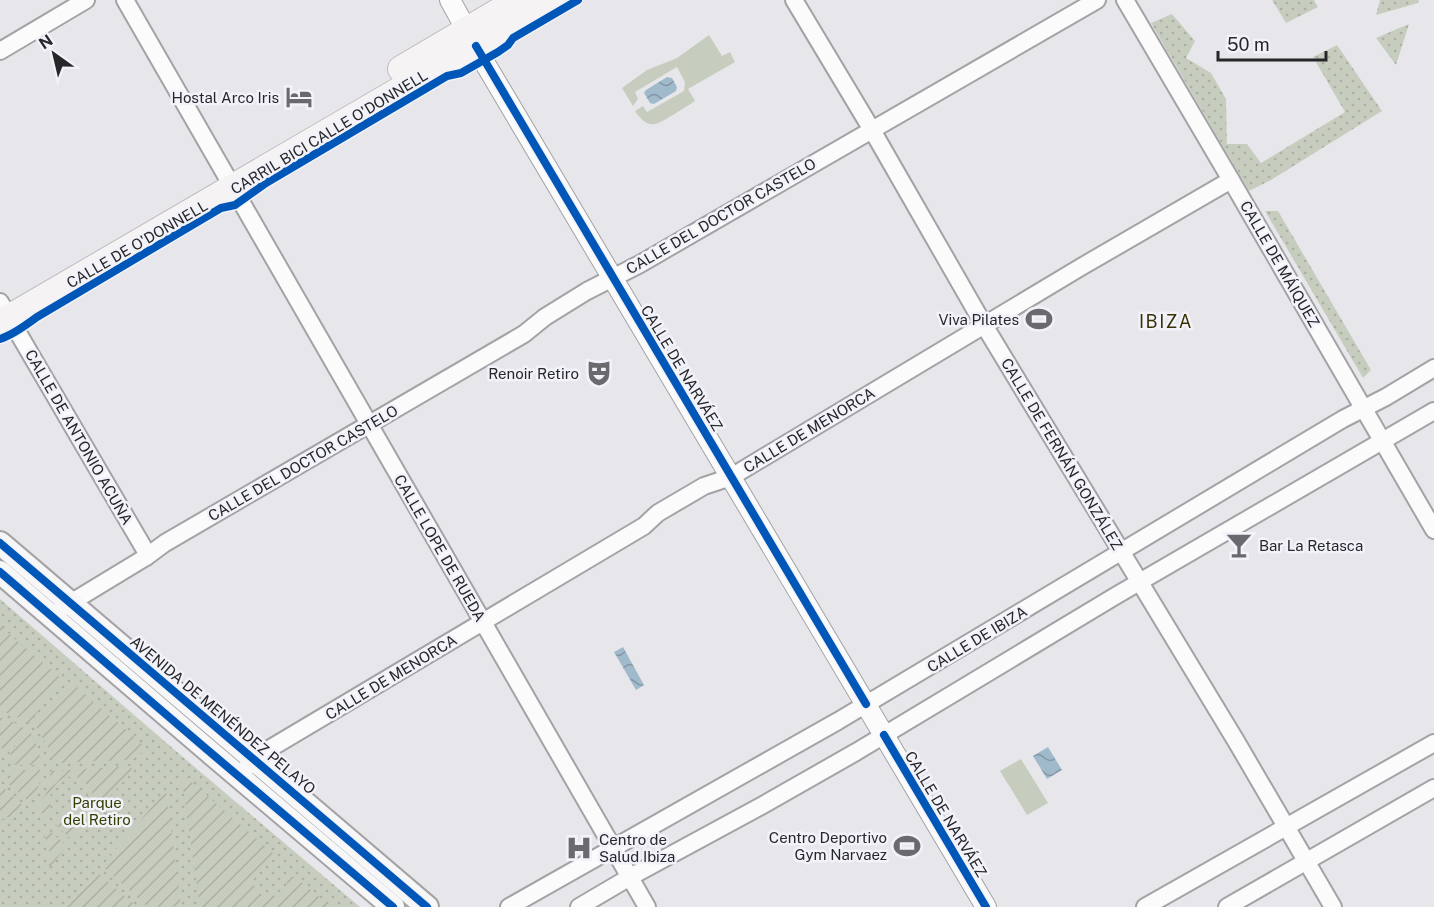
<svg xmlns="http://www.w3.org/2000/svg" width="1434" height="907" viewBox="0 0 1434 907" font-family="'Public Sans',sans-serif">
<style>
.grass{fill:#c7cdbe}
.park{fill:url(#park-dots)}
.garden{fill:url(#garden-furrows)}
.water{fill:url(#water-waves)}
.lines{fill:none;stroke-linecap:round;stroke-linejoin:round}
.minor-casing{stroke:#a3a3a6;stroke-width:20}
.tertiary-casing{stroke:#a3a3a6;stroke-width:22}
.secondary-casing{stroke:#a3a3a6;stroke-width:26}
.primary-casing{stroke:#c0bbbf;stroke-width:28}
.minor{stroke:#fbfbfc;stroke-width:16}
.tertiary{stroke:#fbfbfc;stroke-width:20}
.secondary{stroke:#f8f7f8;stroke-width:22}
.primary{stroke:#f5f3f4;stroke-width:26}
.cycleway-casing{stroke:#f2f2fa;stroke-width:11}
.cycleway{stroke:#0057b8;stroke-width:8}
.labels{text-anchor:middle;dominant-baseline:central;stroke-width:5;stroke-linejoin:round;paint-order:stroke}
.poi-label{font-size:15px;fill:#27272a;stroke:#f2f2fa;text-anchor:end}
.street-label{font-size:15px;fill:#27272a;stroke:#f2f2fa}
.park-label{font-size:15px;fill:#334100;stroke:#f2f2fa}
.quarter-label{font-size:18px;letter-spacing:1.5px;fill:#393206;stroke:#f2f2fa}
</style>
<defs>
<pattern id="park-dots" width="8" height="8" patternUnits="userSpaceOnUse" patternTransform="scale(1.5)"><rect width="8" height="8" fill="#c7cdbe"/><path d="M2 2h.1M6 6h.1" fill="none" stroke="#abb0a3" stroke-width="1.8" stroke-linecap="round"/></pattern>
<pattern id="garden-furrows" width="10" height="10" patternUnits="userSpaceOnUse" patternTransform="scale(1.5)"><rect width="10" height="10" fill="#c7cdbe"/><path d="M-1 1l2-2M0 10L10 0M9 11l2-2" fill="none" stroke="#abb0a3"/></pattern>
<pattern id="water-waves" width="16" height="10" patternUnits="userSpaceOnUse" patternTransform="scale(1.5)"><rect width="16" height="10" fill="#a0bacc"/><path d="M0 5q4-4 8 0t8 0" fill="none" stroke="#8297a6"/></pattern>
</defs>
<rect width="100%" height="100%" fill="#e7e7eb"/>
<g class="grass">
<path d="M709 35 722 56 730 52 735 62 688 89 695 101C687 106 662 123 655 124 646 126 639 117 635 111L643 106 647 112 684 91 685 82 677 67 635 92 638 99 633 106 622 88 647 70 677 58Z"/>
<polygon points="1021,759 1048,803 1027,815 1000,771"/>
</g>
<g class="park">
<polygon points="1272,0 1314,0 1318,7 1286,23"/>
<polygon points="1380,0 1419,0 1418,3 1376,15"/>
<polygon points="1172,14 1195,41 1186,58 1211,73 1226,99 1227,144 1247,144 1261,163 1345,112 1313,57 1337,45 1382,111 1271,180 1249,191 1151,23"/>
<polygon points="1409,24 1396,65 1376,38"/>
<polygon points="1265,211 1278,211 1371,370 1363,378"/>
<polygon points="0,599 177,752 360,907 0,907"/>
</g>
<g class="garden">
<polygon points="0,626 63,680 29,723 13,715 0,711"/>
<polygon points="71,682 149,750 126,760 53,763 48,747 35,725"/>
<polygon points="0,718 5,718 24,728 5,750 0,747"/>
<path d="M29 730C36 741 40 751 41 765H15L12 756 9 753Z"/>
<path d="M131 766 132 771 95 814 91 811C102 777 64 765 52 790 48 799 52 808 50 818H47L36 807 46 794 51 771Z"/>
<path d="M14 770H42C41 782 37 792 30 802L7 783Z"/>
<path d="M188 779 274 854 272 861C261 866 256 871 253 883 255 887 258 893 263 895 277 901 288 888 288 876L295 877 332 907H200L182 782Z"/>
<polygon points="3,787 24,807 17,814 0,820 0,790"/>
<polygon points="166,790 181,906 148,907 102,866"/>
<path d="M87 816 91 819 72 840 56 825 61 818C70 823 78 822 87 816Z"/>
<path d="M50 831 67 846 50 867 46 863C51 853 50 848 45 837Z"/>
<polygon points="98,873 137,907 67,907"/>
</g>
<g class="water">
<polygon points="667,77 672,78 677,87 676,91 654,104 650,103 644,93 646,90"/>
<polygon points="623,647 644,685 636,690 614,652"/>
<polygon points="1048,747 1062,770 1047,779 1033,756"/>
</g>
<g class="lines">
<g class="minor-casing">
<g id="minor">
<polyline points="125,0 647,907"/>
<polyline points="794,0 872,130 984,325 1236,741 1333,907"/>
<polyline points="1125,0 1231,180 1434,530"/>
<polyline points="0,51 86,0"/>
<polyline points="0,302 145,550 146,557"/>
<polyline points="62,608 146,557 165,543 524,334 545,317 587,291 640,264 1097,0"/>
<polyline points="247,767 254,758 644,526 658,513 704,486 731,477 1081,267 1231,180"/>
<polyline points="509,907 838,721 1343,419 1386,397 1434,368"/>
<polyline points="579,907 630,877 763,805 856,752 1117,595 1434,411"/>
<polyline points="1145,907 1434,743"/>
<polyline points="1227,907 1434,788"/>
</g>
</g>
<g class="tertiary-casing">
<polyline id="tertiary" points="450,0 483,60 986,907"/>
</g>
<g class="secondary-casing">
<g id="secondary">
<polyline points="0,543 427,907"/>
<polyline points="0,572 204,747 393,907"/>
</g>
</g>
<g class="primary-casing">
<g id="primary">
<polyline points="401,69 518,0"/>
<polyline points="0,323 554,0"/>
</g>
</g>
<use href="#minor" class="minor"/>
<use href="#tertiary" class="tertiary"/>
<use href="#secondary" class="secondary"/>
<use href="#primary" class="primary"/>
<g class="cycleway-casing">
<g id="cycleway">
<polyline points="476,46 866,704"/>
<path d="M0 339C13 335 26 325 37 317L221 208 235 205 266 183 447 76 461 73 498 52 508 45 513 38 578 0"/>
<polyline points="0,543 427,907"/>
<polyline points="0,572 204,747 393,907"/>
<polyline points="884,735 986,907"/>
</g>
</g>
<use href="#cycleway" class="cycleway"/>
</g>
<defs>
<g id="hotel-bare" transform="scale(2.07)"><path d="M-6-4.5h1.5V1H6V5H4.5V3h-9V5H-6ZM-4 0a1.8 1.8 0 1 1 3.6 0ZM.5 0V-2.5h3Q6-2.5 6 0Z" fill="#6a6a6e" stroke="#f2f2fa" stroke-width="2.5" paint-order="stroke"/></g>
<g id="stadium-bare" transform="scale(2.07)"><path d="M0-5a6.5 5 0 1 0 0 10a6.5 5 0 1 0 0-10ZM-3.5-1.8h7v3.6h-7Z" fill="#6a6a6e" stroke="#f2f2fa" stroke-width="2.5" paint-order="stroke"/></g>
<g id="theatre-bare" transform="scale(2.07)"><path d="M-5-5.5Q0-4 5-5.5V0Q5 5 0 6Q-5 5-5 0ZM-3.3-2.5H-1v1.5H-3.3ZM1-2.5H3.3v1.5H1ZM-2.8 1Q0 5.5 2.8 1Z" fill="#6a6a6e" stroke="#f2f2fa" stroke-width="2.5" paint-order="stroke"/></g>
<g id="bar-bare" transform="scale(2.07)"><path d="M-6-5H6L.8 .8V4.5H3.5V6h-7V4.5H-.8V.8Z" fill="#6a6a6e" stroke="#f2f2fa" stroke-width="2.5" paint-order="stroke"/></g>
<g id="hospital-bare" transform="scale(2.07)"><path d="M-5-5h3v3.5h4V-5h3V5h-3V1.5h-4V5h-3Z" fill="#6a6a6e" stroke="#f2f2fa" stroke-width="2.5" paint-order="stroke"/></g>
</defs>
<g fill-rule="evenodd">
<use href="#hotel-bare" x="299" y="97"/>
<use href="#stadium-bare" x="1039" y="319"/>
<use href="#theatre-bare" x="599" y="373"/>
<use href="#bar-bare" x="1239" y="545"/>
<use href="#stadium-bare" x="907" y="846"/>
<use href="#hospital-bare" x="579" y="848"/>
</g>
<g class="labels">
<g class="poi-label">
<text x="279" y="97">Hostal Arco Iris</text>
<text x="1019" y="319">Viva Pilates</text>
<text x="579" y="373">Renoir Retiro</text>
<text x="1259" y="545" text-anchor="start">Bar La Retasca</text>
<text x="887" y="837">Centro Deportivo<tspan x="887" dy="17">Gym Narvaez</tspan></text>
<text x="599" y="839" text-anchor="start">Centro de<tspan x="599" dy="17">Salud Ibiza</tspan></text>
</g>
<g class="street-label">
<text transform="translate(329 132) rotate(-31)">CARRIL BICI CALLE O'DONNELL</text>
<text transform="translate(721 216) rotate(-30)">CALLE DEL DOCTOR CASTELO</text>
<text transform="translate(137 244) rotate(-30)">CALLE DE O'DONNELL</text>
<text transform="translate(1280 264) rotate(60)">CALLE DE MÁIQUEZ</text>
<text transform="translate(682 368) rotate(59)">CALLE DE NARVÁEZ</text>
<text transform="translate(809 430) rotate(-31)">CALLE DE MENORCA</text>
<text transform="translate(79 437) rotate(60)">CALLE DE ANTONIO ACUÑA</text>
<text transform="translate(1062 454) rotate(59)">CALLE DE FERNÁN GONZÁLEZ</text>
<text transform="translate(303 463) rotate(-30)">CALLE DEL DOCTOR CASTELO</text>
<text transform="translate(440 548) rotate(60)">CALLE LOPE DE RUEDA</text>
<text transform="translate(977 639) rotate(-31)">CALLE DE IBIZA</text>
<text transform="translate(391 677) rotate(-31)">CALLE DE MENORCA</text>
<text transform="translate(223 715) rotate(40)">AVENIDA DE MENÉNDEZ PELAYO</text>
<text transform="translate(946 814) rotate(59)">CALLE DE NARVÁEZ</text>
</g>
<g class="park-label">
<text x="97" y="802">Parque<tspan x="97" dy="17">del Retiro</tspan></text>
</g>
<g class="quarter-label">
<text x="1166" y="321">IBIZA</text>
</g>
</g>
<g transform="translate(54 54) rotate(326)" stroke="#f2f2fa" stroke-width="4.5" paint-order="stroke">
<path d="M0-4.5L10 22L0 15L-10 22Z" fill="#27272a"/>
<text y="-9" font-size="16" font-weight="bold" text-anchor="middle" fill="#27272a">N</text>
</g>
<path d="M1218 51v9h108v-9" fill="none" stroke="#27272a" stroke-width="3"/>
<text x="1227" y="51" font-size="18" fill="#27272a" stroke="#f2f2fa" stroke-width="4.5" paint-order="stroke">50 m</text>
</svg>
